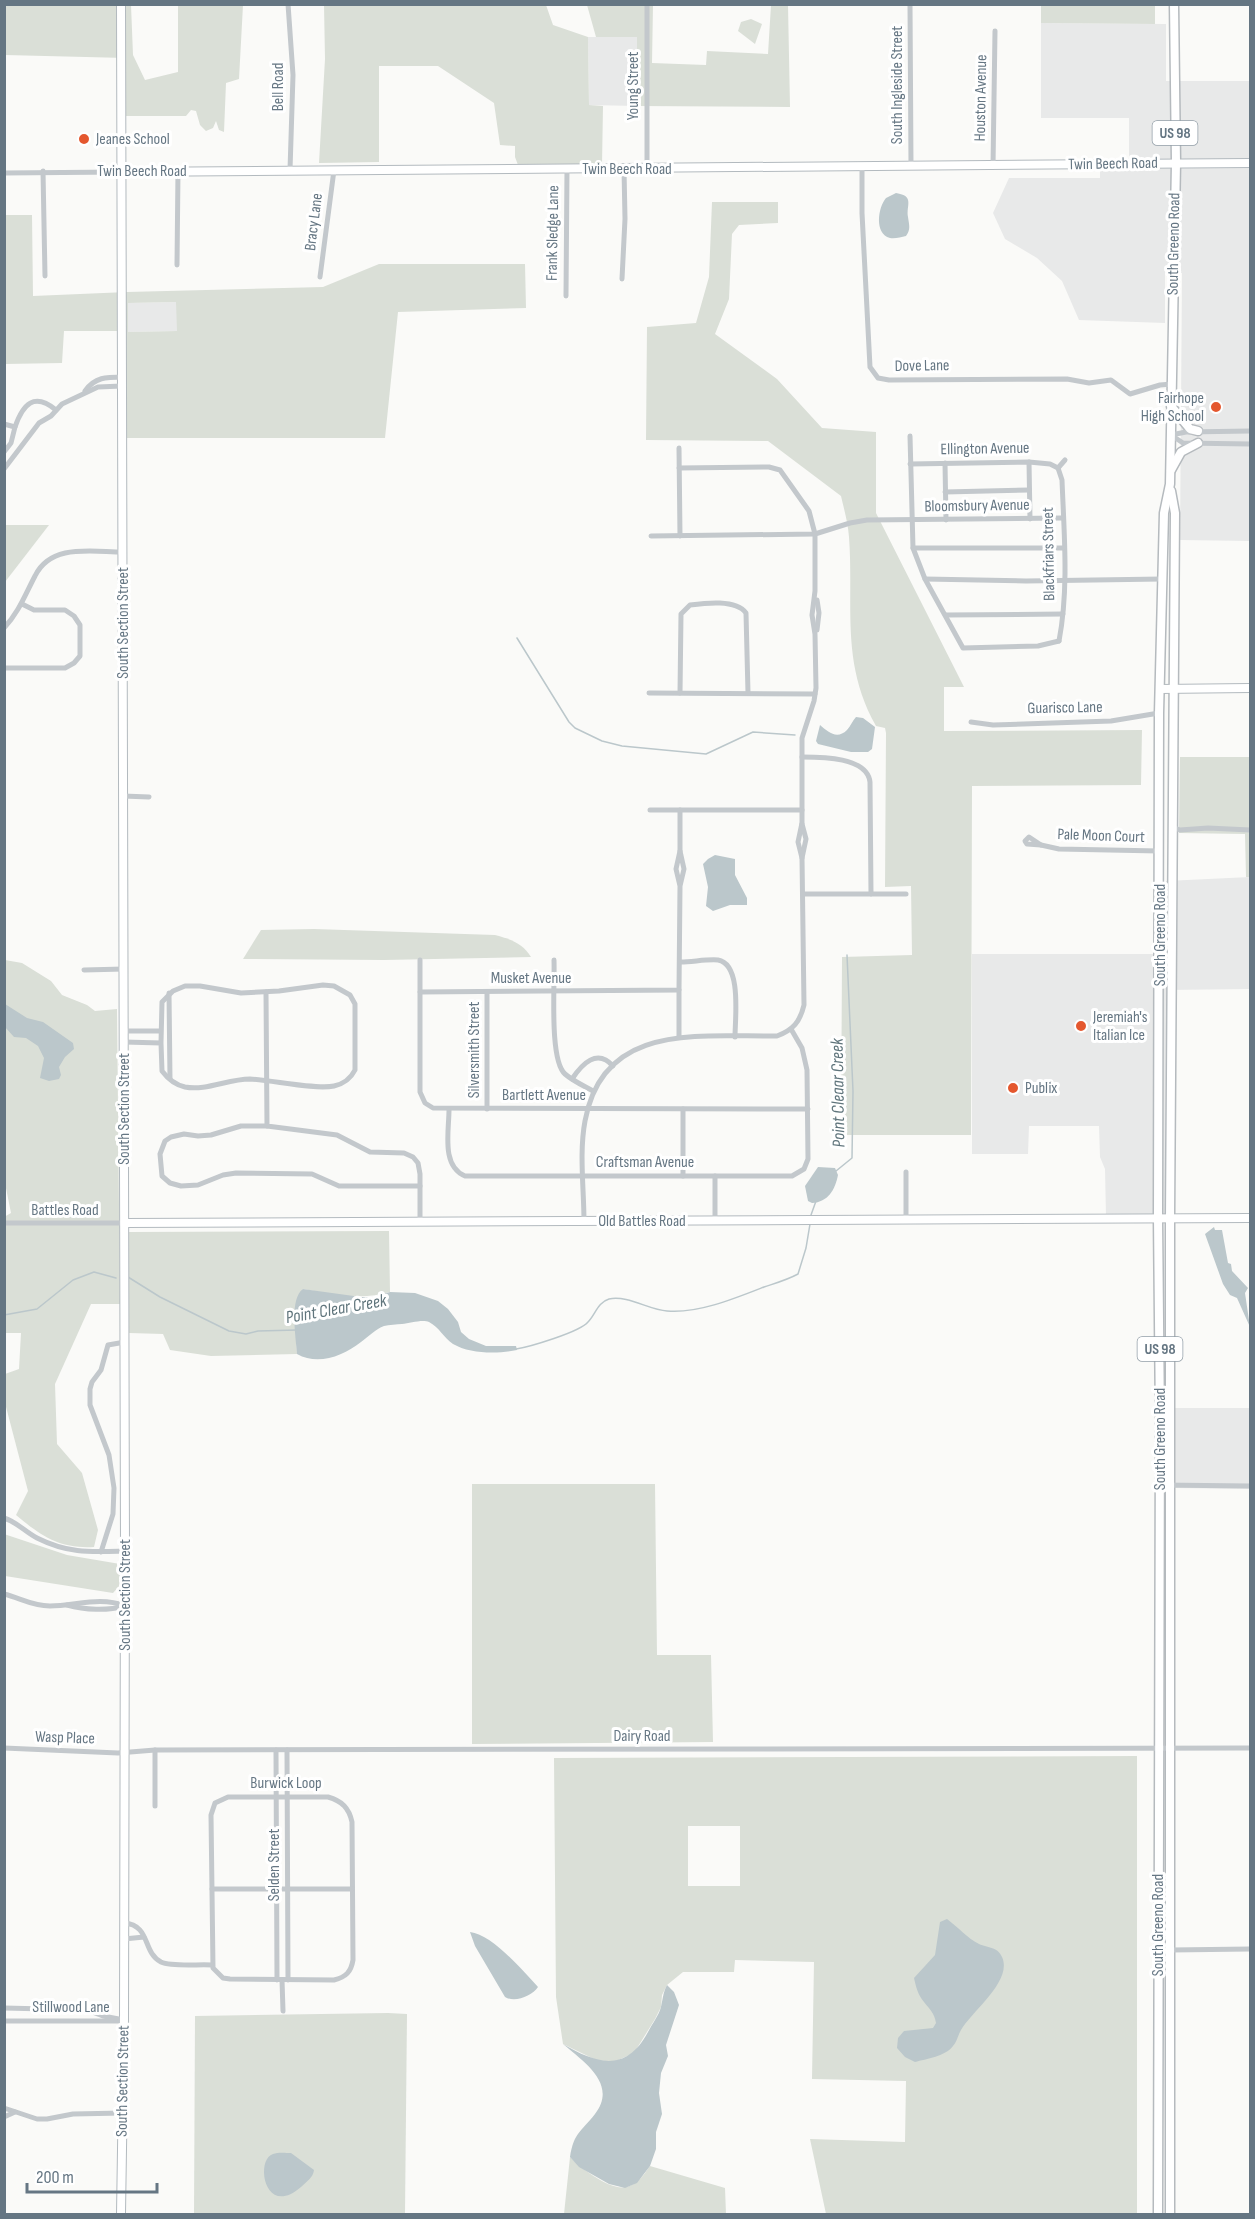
<svg xmlns="http://www.w3.org/2000/svg" width="1255" height="2219" viewBox="0 0 1255 2219" font-family="'Sofia Sans Condensed',sans-serif">
<style>
.built{fill:#e8e9e9}
.green{fill:#dadfd7;fill-rule:evenodd}
.water{fill:#bbc7cb}
.lines{fill:none;stroke-linecap:round;stroke-linejoin:round}
.stream{stroke:#bbc7cb;stroke-width:1.5}
.secondary-casing{stroke:#b3babf;stroke-width:10}
.primary-casing{stroke:#b5babe;stroke-width:11}
.street{stroke:#c3c8cc;stroke-width:5}
.secondary{stroke:#fff;stroke-width:8}
.primary{stroke:#fff;stroke-width:8}
.poi-dot{fill:#e4572e;stroke:#fff;stroke-width:2}
.labels{text-anchor:middle;dominant-baseline:central;stroke-width:6;stroke-linejoin:round;paint-order:stroke}
.shield{fill:#fff;stroke:#939fa8;stroke-width:1.5}
.shield-label{font-size:15px;font-weight:bold;fill:#657683}
.street-label{font-size:16px;fill:#657683;stroke:#fff}
.poi-label{font-size:16px;fill:#657683;stroke:#fff;text-anchor:start}
.water-label{font-size:18px;font-style:italic;fill:#60757c;stroke:#fff}
</style>
<rect width="100%" height="100%" fill="#fafaf8"/>
<g class="built">
<polygon points="1041,23 1166,24 1166,81 1250,81 1250,541 1180,540 1182,273 1165,273 1165,323 1079,320 1062,281 1037,258 1005,239 993,213 1009,178 1100,178 1100,159 1129,158 1129,118 1041,118"/>
<polygon points="588,37 637,37 637,106 589,105"/>
<polygon points="177,302 177,331 128,332 127,303"/>
<polygon points="1250,877 1250,989 1166,990 1165,1214 1106,1216 1105,1169 1100,1157 1099,1126 1029,1126 1028,1154 972,1154 972,954 1166,954 1166,881"/>
<polygon points="1175,1408 1250,1408 1250,1489 1174,1488"/>
</g>
<g class="green">
<polygon points="5,5 131,5 133,55 145,80 178,72 178,5 243,5 239,79 226,83 224,132 219,130 216,121 213,128 206,131 200,125 196,111 191,110 186,116 126,116 126,58 5,55"/>
<polygon points="324,5 546,5 553,25 588,37 589,105 603,106 602,165 518,165 515,157 515,146 500,145 494,103 438,66 379,66 379,162 319,163 325,59"/>
<polygon points="587,5 653,5 652,63 706,65 707,51 768,54 771,5 788,5 790,107 637,106 637,37 596,37"/>
<polygon points="1041,5 1155,5 1155,24 1041,23"/>
<polygon points="751,19 762,24 755,44 738,31 741,22"/>
<path d="M712 202H778V223L739 225 732 234 729 299 715 334 777 379 822 428 876 432V513L964 687H944V731L1142 730 1141 785 972 786 971 1135H841L842 957 912 955 911 886 885 887 886 733 885 728 876 726C840 662 854 605 849 537 848 523 844 509 841 496L768 441 646 440 647 327 696 323 709 277Z"/>
<path d="M4 215H32L33 296 127 292 323 287 379 264H525L526 308 398 312 385 438H119V331H64L62 363 5 364ZM176 302 177 331 128 332V303Z"/>
<polygon points="5,525 49,525 5,582 4,525"/>
<polygon points="1180,757 1250,757 1250,877 1246,877 1245,834 1179,833"/>
<path d="M314 929 495 935C510 939 523 943 531 957L384 960 243 959 261 930Z"/>
<path d="M5 960 22 963 51 981 62 995 87 1005 95 1011 117 1009 120 1304H91L55 1384 57 1444 82 1473 98 1530 94 1547C60 1549 41 1536 16 1515L28 1491 5 1403V1374L19 1369 21 1333H5L4 1217 11 1213 4 1178Z"/>
<path d="M389 1231 390 1292C361 1301 332 1294 303 1289L295 1320 297 1354 211 1356 170 1350 163 1334 129 1333V1232Z"/>
<polygon points="472,1484 655,1484 657,1655 711,1655 713,1742 472,1744"/>
<polygon points="4,1534 67,1555 120,1564 120,1585 113,1593 5,1576"/>
<path d="M1137 1756V2214H826L810 2139 905 2142 906 2081 812 2079 814 1962 735 1960 734 1972H683L667 1985 662 1995 661 2007 655 2019 634 2053 614 2062 596 2060 563 2044 556 1997 554 1758ZM688 1826H740V1886H688Z"/>
<polygon points="388,2013 407,2014 405,2214 194,2214 195,2016"/>
<path d="M570 2157C580 2168 611 2191 626 2187 638 2185 644 2174 650 2166L725 2188 726 2214H564Z"/>
</g>
<g class="water">
<path d="M896 193C915 196 906 205 908 217 909 225 911 229 906 236 901 237 895 239 890 238 874 234 878 207 886 198Z"/>
<path d="M856 717 863 718 875 727 872 749 868 752H851L818 744 816 741 820 725C828 732 837 740 847 730 851 726 852 721 856 717Z"/>
<polygon points="715,855 735,859 735,875 747,898 747,905 730,905 713,911 706,906 708,887 703,864 708,859"/>
<polygon points="5,1004 27,1018 43,1022 73,1043 74,1049 65,1057 59,1067 61,1075 59,1079 49,1081 40,1078 44,1058 38,1046 26,1038 14,1037 5,1027"/>
<path d="M818 1167 835 1168 838 1175C835 1190 828 1202 812 1203L808 1201 805 1186Z"/>
<polygon points="1214,1227 1215,1230 1222,1230 1228,1263 1231,1264 1232,1271 1248,1288 1245,1293 1250,1327 1237,1298 1230,1295 1223,1284 1205,1234"/>
<path d="M303 1289 361 1297H374L390 1292 415 1293 438 1301 448 1309 458 1322 461 1332 469 1339 486 1346H516L517 1350C498 1354 470 1354 453 1344 444 1338 439 1327 429 1322 423 1319 410 1323 402 1324 397 1324 389 1325 384 1326 376 1329 368 1337 361 1342 343 1356 318 1366 297 1354 296 1338 289 1299 303 1289Z"/>
<path d="M947 1919C958 1927 967 1938 979 1944 988 1948 998 1947 1002 1957 1013 1981 972 2011 961 2030 958 2035 957 2042 953 2046 946 2056 926 2059 915 2062L905 2057 897 2048 898 2038 904 2031 933 2028 936 2023C934 2012 930 2010 924 2002 918 1995 916 1987 914 1978L935 1955 940 1922Z"/>
<path d="M470 1932C492 1934 523 1971 538 1987 532 1996 515 2003 505 1997L475 1946Z"/>
<path d="M667 1985 674 1992 679 2005 666 2045 668 2056 661 2073 659 2093 662 2114 656 2132V2149L650 2166 637 2183 625 2188 609 2184 579 2167 570 2157C574 2132 581 2132 595 2114 618 2084 584 2062 563 2044 597 2064 626 2073 648 2032 652 2024 659 2015 661 2007 663 1998 663 1993 667 1985Z"/>
<path d="M291 2153 314 2170C313 2178 307 2181 301 2187 264 2219 255 2159 273 2154 278 2152 286 2153 291 2153Z"/>
</g>
<g class="lines">
<g class="stream">
<polyline points="517,638 569,722 575,728 602,741 622,746 706,754 753,732 795,735"/>
<polyline points="836,1171 852,1158 853,1091 847,955"/>
<polyline points="811,1215 816,1201"/>
<polyline points="128,1277 160,1297 229,1331 246,1334 258,1331 297,1330"/>
<polyline points="4,1315 37,1309 73,1280 94,1272 116,1278"/>
<path d="M516 1349C529 1347 580 1332 588 1322 595 1315 598 1302 609 1299 628 1295 649 1310 667 1311 697 1314 736 1298 764 1287 776 1283 787 1280 798 1274L806 1248 810 1224"/>
</g>
<g class="secondary-casing">
<g id="secondary">
<polyline points="121,172 1250,163"/>
<polyline points="1160,689 1250,688"/>
<polyline points="125,1223 1250,1218"/>
<polyline points="121,2214 124,2020 125,1551 121,4"/>
</g>
</g>
<g class="primary-casing">
<g id="primary">
<polyline points="1171,406 1190,429 1198,431"/>
<polyline points="1171,470 1181,452 1198,443"/>
<polyline points="1158,2214 1160,1422 1158,1218 1159,713 1164,513 1170,484 1176,163 1174,4"/>
<polyline points="1170,2214 1170,1218 1175,513 1171,491"/>
</g>
</g>
<g class="street">
<polyline points="288,4 293,75 290,170"/>
<polyline points="910,4 911,166"/>
<polyline points="993,166 995,31"/>
<polyline points="647,168 647,4"/>
<polyline points="862,168 862,213 870,367 878,378 889,380 1067,379 1089,383 1111,380 1130,394 1160,385 1172,384"/>
<polyline points="43,171 45,276"/>
<polyline points="4,173 121,172"/>
<polyline points="177,265 178,171"/>
<polyline points="320,277 334,170"/>
<polyline points="622,279 625,219 624,169"/>
<polyline points="566,296 567,169"/>
<path d="M85 391C95 377 106 377 123 377"/>
<polyline points="4,424 15,427 11,443 4,452"/>
<path d="M15 427C23 404 34 392 56 410"/>
<polyline points="1171,435 1183,443 1250,444"/>
<polyline points="1171,435 1186,432 1250,431"/>
<polyline points="910,436 913,548 925,579 963,648 1038,646 1059,641"/>
<polyline points="679,448 680,536"/>
<polyline points="1029,462 1030,519"/>
<polyline points="945,463 946,520"/>
<polyline points="910,464 1029,462 1050,464 1058,468"/>
<path d="M1058 468 1062 480C1064 533 1069 589 1059 641"/>
<polyline points="1058,468 1065,460"/>
<polyline points="4,469 39,423 51,416 62,404 98,387 122,386"/>
<polyline points="945,492 1029,490"/>
<polyline points="651,536 815,534 809,511 780,470 769,467 679,468"/>
<polyline points="913,548 1063,548"/>
<polyline points="925,579 1026,581 1162,579"/>
<polyline points="817,600 819,613 817,630"/>
<polyline points="946,615 1063,614"/>
<path d="M4 628C19 612 25 595 35 576 51 543 92 552 123 552"/>
<polyline points="4,668 65,668 74,663 80,656 80,625 74,616 65,610 34,610 22,604"/>
<polyline points="649,693 815,694"/>
<path d="M680 693 681 614 690 605C705 603 736 599 746 613L748 693"/>
<polyline points="971,722 993,725 1111,721 1159,713"/>
<path d="M802 757C822 757 867 757 870 782L871 894"/>
<polyline points="123,796 149,797"/>
<polyline points="650,810 802,810"/>
<polyline points="680,810 680,851"/>
<polyline points="1172,827 1180,830 1208,828 1250,830"/>
<polygon points="1029,837 1041,845 1027,844 1025,841"/>
<polyline points="1041,845 1059,849 1159,851"/>
<polyline points="802,858 798,842 802,823 802,738 814,701 816,688 815,634 812,615 815,591 815,534 850,523 867,520 1062,518"/>
<polyline points="803,894 906,894"/>
<polyline points="420,960 420,1092 425,1103 433,1108 808,1109"/>
<path d="M554 960C555 984 549 1060 565 1074 573 1081 584 1086 593 1091"/>
<path d="M681 962C692 962 707 959 718 960 742 964 735 1018 735 1037"/>
<polyline points="84,970 124,969"/>
<polyline points="679,990 679,1037"/>
<polyline points="266,992 267,1126 337,1135 370,1152 404,1153 413,1157 418,1163 420,1174 420,1222"/>
<polyline points="420,992 679,990 680,886 676,869 680,851 684,869 680,886"/>
<polyline points="487,992 487,1109"/>
<polyline points="169,993 170,1079"/>
<polyline points="124,1031 160,1031"/>
<path d="M124 1042 161 1043 162 1071C168 1079 176 1085 185 1087 206 1091 228 1079 250 1079 272 1080 315 1090 334 1086 343 1084 351 1078 355 1070V1004L350 995 334 986 323 985 279 991 241 993 200 986H185L173 991 162 1002 161 1043"/>
<path d="M572 1079C582 1064 597 1048 613 1066"/>
<path d="M449 1110C449 1131 441 1166 465 1176H792L804 1169 808 1159 807 1070 802 1048 791 1029"/>
<polyline points="267,1126 241,1126 211,1135 198,1136 184,1134 171,1137 165,1141 160,1154 162,1176 170,1183 181,1186 198,1185 223,1175 236,1173 312,1174 339,1186 420,1186"/>
<polyline points="906,1172 906,1220"/>
<polyline points="683,1176 683,1109"/>
<polyline points="715,1221 715,1176"/>
<path d="M584 1222C584 1189 579 1153 585 1121 603 1021 701 1037 777 1036 793 1030 800 1022 804 1005L802 858 806 839 802 824"/>
<polyline points="4,1223 125,1223"/>
<polyline points="1160,1485 1250,1486"/>
<path d="M4 1518C17 1522 25 1532 37 1538 69 1554 91 1552 125 1551"/>
<polyline points="101,1552 113,1514 114,1488 109,1455 90,1405 90,1389 92,1382 101,1370 108,1345 125,1342"/>
<path d="M4 1594C20 1598 32 1606 50 1606 75 1606 100 1596 125 1606"/>
<path d="M67 1605C85 1610 107 1611 125 1606"/>
<polyline points="4,1748 118,1753 155,1750 1250,1748"/>
<polyline points="155,1750 155,1806"/>
<polyline points="276,1750 277,1980"/>
<polyline points="287,1750 288,1980"/>
<path d="M228 1797H328C342 1801 349 1808 352 1822L353 1960C351 1972 346 1977 334 1980L230 1979 223 1978 213 1968 211 1815 215 1803Z"/>
<polyline points="212,1889 352,1889"/>
<path d="M124 1923C151 1925 142 1952 161 1962 172 1967 199 1964 212 1965"/>
<polyline points="124,1939 144,1937"/>
<polyline points="1171,1950 1250,1949"/>
<polyline points="282,1980 283,2011"/>
<polyline points="4,2008 87,2010 103,2016 124,2020"/>
<polyline points="4,2021 119,2021"/>
<polyline points="4,2108 37,2119 47,2119 73,2114 123,2113"/>
<polyline points="4,2117 15,2112"/>
</g>
<use href="#secondary" class="secondary"/>
<use href="#primary" class="primary"/>
</g>
<g class="poi-dot">
<circle cx="84" cy="139" r="6"/>
<circle cx="1216" cy="407" r="6"/>
<circle cx="1081" cy="1026" r="6"/>
<circle cx="1013" cy="1088" r="6"/>
</g>
<g class="labels">
<g class="shield">
<rect x="1152.5" y="121" width="45" height="24" rx="4.5"/>
<rect x="1137.5" y="1337" width="45" height="24" rx="4.5"/>
</g>
<g class="shield-label">
<text x="1175" y="133">US 98</text>
<text x="1160" y="1349">US 98</text>
</g>
<g class="street-label">
<text transform="translate(897 85) rotate(-90)">South Ingleside Street</text>
<text transform="translate(633 86) rotate(-90)">Young Street</text>
<text transform="translate(278 87) rotate(-90)">Bell Road</text>
<text transform="translate(981 98) rotate(-89)">Houston Avenue</text>
<text transform="translate(1113 164) rotate(-1)">Twin Beech Road</text>
<text x="627" y="169">Twin Beech Road</text>
<text x="142" y="171">Twin Beech Road</text>
<text transform="translate(314 222) rotate(-83)">Bracy Lane</text>
<text transform="translate(553 233) rotate(-89)">Frank Sledge Lane</text>
<text transform="translate(1174 244) rotate(-89)">South Greeno Road</text>
<text transform="translate(922 366) rotate(-1)">Dove Lane</text>
<text transform="translate(985 449) rotate(-1)">Ellington Avenue</text>
<text transform="translate(977 506) rotate(-1)">Bloomsbury Avenue</text>
<text transform="translate(1049 554) rotate(-91)">Blackfriars Street</text>
<text transform="translate(123 623) rotate(-90)">South Section Street</text>
<text transform="translate(1065 708) rotate(-1)">Guarisco Lane</text>
<text transform="translate(1101 836) rotate(2)">Pale Moon Court</text>
<text transform="translate(1160 935) rotate(-90)">South Greeno Road</text>
<text x="531" y="978">Musket Avenue</text>
<text transform="translate(474 1050) rotate(-90)">Silversmith Street</text>
<text x="544" y="1095">Bartlett Avenue</text>
<text transform="translate(124 1109) rotate(-90)">South Section Street</text>
<text x="645" y="1162">Craftsman Avenue</text>
<text x="65" y="1210">Battles Road</text>
<text x="642" y="1221">Old Battles Road</text>
<text transform="translate(1160 1439) rotate(-90)">South Greeno Road</text>
<text transform="translate(125 1595) rotate(-90)">South Section Street</text>
<text x="642" y="1736">Dairy Road</text>
<text transform="translate(65 1738) rotate(2)">Wasp Place</text>
<text x="286" y="1783">Burwick Loop</text>
<text transform="translate(274 1865) rotate(-90)">Selden Street</text>
<text transform="translate(1158 1925) rotate(-90)">South Greeno Road</text>
<text x="71" y="2007">Stillwood Lane</text>
<text transform="translate(123 2081) rotate(-89)">South Section Street</text>
</g>
<g class="poi-label">
<text x="96" y="139">Jeanes School</text>
<text x="1204" y="398" text-anchor="end">Fairhope<tspan x="1204" dy="18">High School</tspan></text>
<text x="1093" y="1017">Jeremiah's<tspan x="1093" dy="18">Italian Ice</tspan></text>
<text x="1025" y="1088">Publix</text>
</g>
<g class="water-label">
<text transform="translate(838 1093) rotate(-91)">Point Cleaar Creek</text>
<text transform="translate(336 1309) rotate(-10)">Point Clear Creek</text>
</g>
</g>
<rect width="1255" height="2219" fill="none" stroke="#657683" stroke-width="12"/>
<path d="M27 2183v9h130v-9" fill="none" stroke="#657683" stroke-width="3"/>
<text x="36" y="2183" font-size="18" fill="#657683" stroke="#ffffff" stroke-width="4.5" paint-order="stroke">200 m</text>
</svg>
